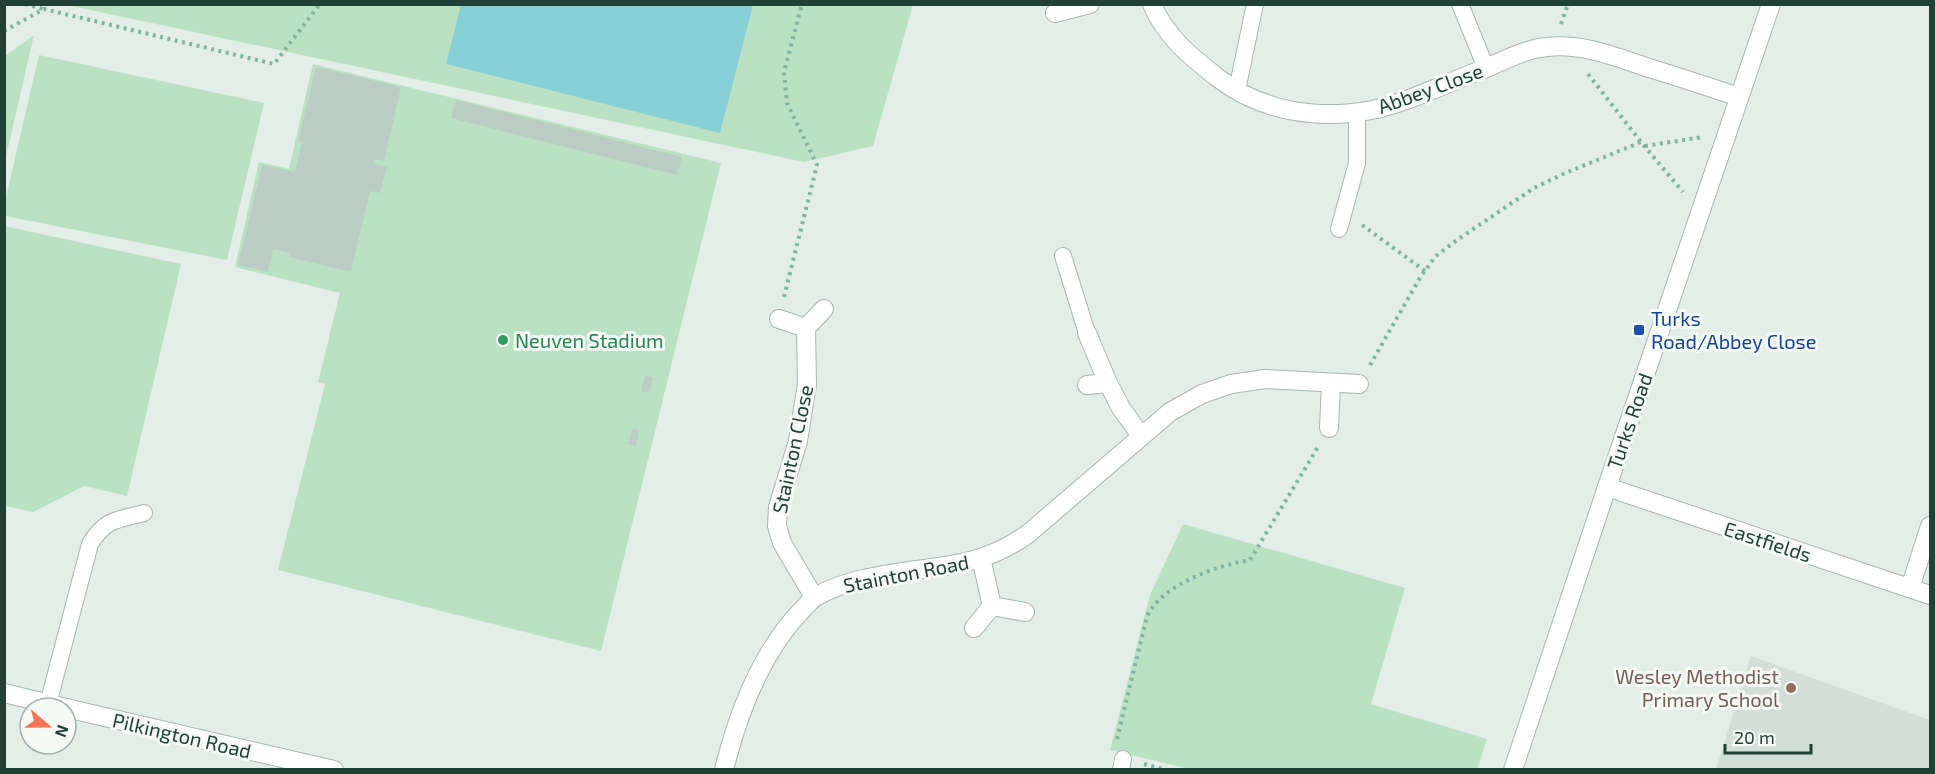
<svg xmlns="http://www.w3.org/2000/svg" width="1935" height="774" viewBox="0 0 1935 774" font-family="'Exo 2',sans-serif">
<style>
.built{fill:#d2ded8}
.green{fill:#bbe1c3}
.water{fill:#88cfd7}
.building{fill:#bbccc5}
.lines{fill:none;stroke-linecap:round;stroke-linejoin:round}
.service-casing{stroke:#a6b7b0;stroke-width:18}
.minor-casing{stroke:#a6b7b0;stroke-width:20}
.tertiary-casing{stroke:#a6b7b0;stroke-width:20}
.path{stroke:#82b4a1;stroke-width:4;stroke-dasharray:3 4.5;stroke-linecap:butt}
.service{stroke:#fff;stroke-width:16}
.minor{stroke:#fff;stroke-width:18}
.tertiary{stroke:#fff;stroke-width:18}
.transit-dot{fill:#1a4fb4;stroke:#f5faf7;stroke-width:2}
.leisure-dot{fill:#2e9e5b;stroke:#f5faf7;stroke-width:2}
.education-dot{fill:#8d6e63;stroke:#f5faf7;stroke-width:2}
.labels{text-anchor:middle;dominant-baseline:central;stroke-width:6;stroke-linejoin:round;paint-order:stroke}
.street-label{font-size:20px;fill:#214137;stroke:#f5faf7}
.transit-label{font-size:20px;fill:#164399;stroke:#f5faf7;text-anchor:start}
.leisure-label{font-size:20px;fill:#27864d;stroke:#f5faf7;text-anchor:start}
.education-label{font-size:20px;fill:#785e54;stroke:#f5faf7;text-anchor:end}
</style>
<rect width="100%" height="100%" fill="#e4eee9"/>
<polygon class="built" points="1751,656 1930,720 1930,769 1716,769"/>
<g class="green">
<polygon points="67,5 913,5 873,146 804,162"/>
<polygon points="34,35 5,161 5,56"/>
<polygon points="39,55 264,103 227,260 5,216 5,201"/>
<polygon points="313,64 721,163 601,651 278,570 325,384 318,382 340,293 235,267 259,162 289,169"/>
<polygon points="4,226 181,264 127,496 84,486 33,512 5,506"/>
<polygon points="1183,524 1405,588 1371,704 1487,739 1477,770 1193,770 1110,750 1150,595"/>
</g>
<polygon class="water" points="461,5 461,4 753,5 720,133 446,64"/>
<g class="building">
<polygon points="316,67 401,87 384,161 376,159 374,164 387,167 380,193 370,191 351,272 289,257 290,253 273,249 268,272 238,265 262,165 295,172 302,142 298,141"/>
<polygon points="456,100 682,157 677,175 451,118"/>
<polygon points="645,376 653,377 649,393 641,391"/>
<polygon points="632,429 639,430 636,446 628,444"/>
</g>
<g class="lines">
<g class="service-casing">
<g id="service">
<polyline points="1460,4 1486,68"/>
<polyline points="1237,90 1255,4"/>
<polyline points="1339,229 1357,163 1357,112"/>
<polyline points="1063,256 1087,333"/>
<path d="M48 704 90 544C105 519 117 520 144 513"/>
<polyline points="1121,770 1123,759"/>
</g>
</g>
<g class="minor-casing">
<g id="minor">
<path d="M1152 4C1165 36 1191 57 1218 78 1262 112 1318 120 1372 110 1409 102 1444 84 1479 71 1501 62 1524 49 1547 47 1582 43 1616 57 1649 68 1679 77 1709 87 1739 97"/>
<polyline points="1055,13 1090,4"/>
<polyline points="779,319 806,328 824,309"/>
<polyline points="806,328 807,384 798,441 778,507 777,526 782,543 814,597"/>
<polyline points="1087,333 1108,383 1121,408 1141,436"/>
<polyline points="1087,385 1108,383"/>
<polyline points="1329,428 1331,383"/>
<polyline points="1607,487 1930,595"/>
<polyline points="981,558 992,606"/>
<polyline points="1910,588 1930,526"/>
<polyline points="974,628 992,606 1025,612"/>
<polyline points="4,693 66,708"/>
<polyline points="66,708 334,770"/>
<path d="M724 770C738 713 760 654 801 611 806 606 811 599 817 596 846 580 877 576 909 571 955 565 990 562 1029 533L1170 412 1202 394 1231 384 1265 379 1359 384"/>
</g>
</g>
<g class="tertiary-casing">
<polyline id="tertiary" points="1513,770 1607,487 1771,4"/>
</g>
<g class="path">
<polyline points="25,4 43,9"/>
<polyline points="1561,24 1568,4"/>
<polyline points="4,31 44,9 274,64 320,4"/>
<polyline points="1588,74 1641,142 1683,192"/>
<polyline points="1645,146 1703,137"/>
<polyline points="1362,225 1425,271"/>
<polyline points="784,297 817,165 787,103 784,72 802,4"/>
<polyline points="1370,365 1421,276 1436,256 1457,240 1534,188 1563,174 1641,142"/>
<path d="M1117 739 1147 616C1163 584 1218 565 1250 560L1318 447"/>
<polyline points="1144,764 1167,770"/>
</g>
<use href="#service" class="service"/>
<use href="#minor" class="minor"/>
<use href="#tertiary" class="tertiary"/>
</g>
<rect class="transit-dot" x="1633" y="324" width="12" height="12" rx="3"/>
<circle class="leisure-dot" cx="503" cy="340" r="6"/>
<circle class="education-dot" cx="1791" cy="688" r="6"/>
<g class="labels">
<g class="street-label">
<text transform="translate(1430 88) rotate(-20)">Abbey Close</text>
<text transform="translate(1629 421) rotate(-71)">Turks Road</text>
<text transform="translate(792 449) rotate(-78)">Stainton Close</text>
<text transform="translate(1768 541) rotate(18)">Eastfields</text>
<text transform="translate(906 573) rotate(-11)">Stainton Road</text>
<text transform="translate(182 735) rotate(13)">Pilkington Road</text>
</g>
<g class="transit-label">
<text x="1651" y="318">Turks<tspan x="1651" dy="23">Road/Abbey Close</tspan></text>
</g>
<g class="leisure-label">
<text x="515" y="340">Neuven Stadium</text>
</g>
<g class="education-label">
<text x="1779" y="676">Wesley Methodist<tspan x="1779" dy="23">Primary School</tspan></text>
</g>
</g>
<rect width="1935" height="774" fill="none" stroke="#214137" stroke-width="12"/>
<g transform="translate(48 726) rotate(110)"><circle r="28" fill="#f5faf7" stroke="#a0b0aa" stroke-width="1.5"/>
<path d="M0-4.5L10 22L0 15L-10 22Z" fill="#fb7455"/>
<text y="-9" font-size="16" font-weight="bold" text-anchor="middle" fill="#214137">N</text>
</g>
<path d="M1725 744v9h86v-9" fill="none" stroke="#214137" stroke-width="3"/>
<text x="1734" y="744" font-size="18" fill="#214137" stroke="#f5faf7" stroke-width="4.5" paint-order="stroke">20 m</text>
</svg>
